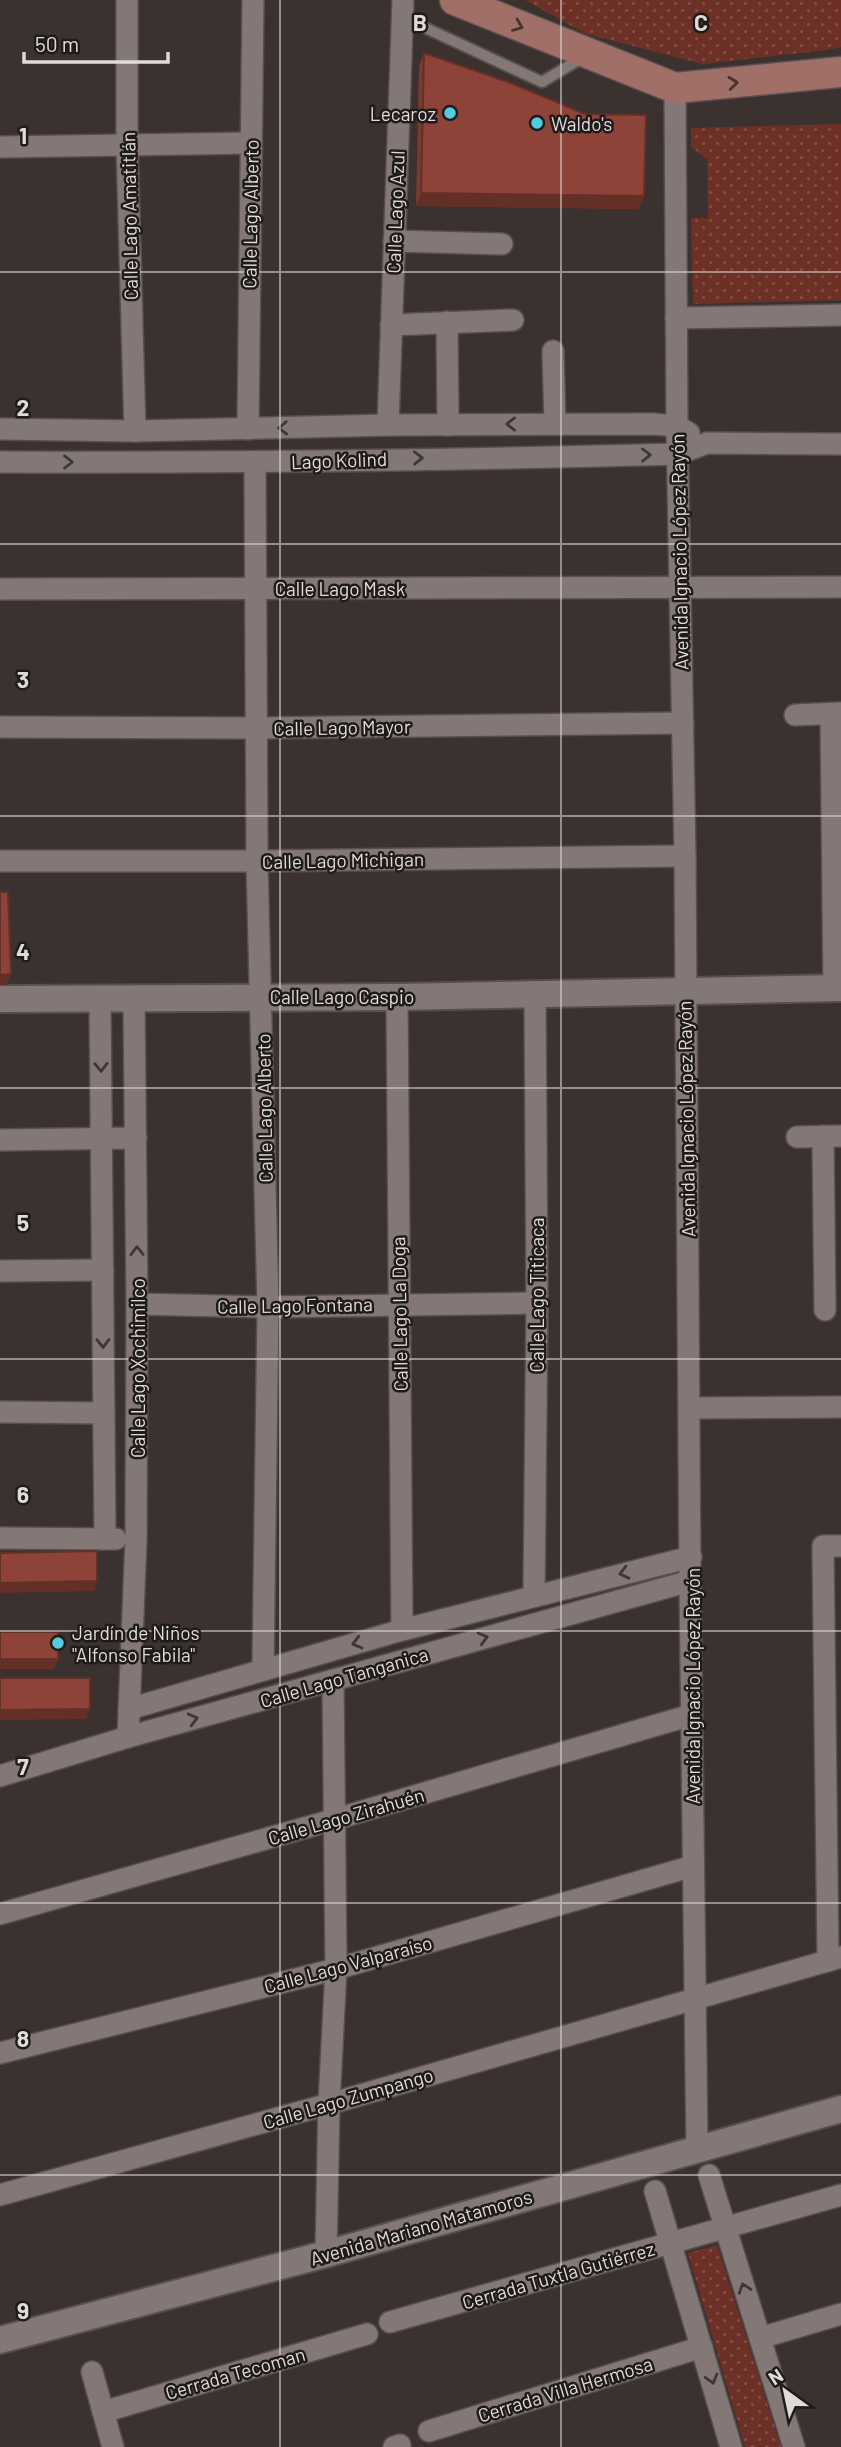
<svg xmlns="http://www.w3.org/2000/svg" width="841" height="2447" viewBox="0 0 841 2447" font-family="Barlow,sans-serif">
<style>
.green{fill:url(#green-dots)}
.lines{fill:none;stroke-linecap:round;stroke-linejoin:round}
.service-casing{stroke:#574f4e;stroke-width:14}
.minor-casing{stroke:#574f4e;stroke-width:24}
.tertiary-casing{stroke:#574f4e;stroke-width:30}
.secondary-casing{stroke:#574f4e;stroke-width:33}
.service{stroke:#837876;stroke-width:10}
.minor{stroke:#837876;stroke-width:21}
.tertiary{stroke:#837876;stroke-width:26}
.secondary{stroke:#a06f68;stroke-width:30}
.wall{fill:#7a3a30}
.shaded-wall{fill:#632f27}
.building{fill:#8e4338;stroke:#632f27;stroke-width:2}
.oneway{stroke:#463431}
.oneway2{stroke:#3d3736}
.grid{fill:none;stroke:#e0dad9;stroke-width:2;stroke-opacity:0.55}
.poi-dot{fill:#54cade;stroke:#1f1b1a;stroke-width:2.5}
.labels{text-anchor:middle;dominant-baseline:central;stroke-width:5;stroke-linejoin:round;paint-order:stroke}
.poi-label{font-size:19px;fill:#e0dad9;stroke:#1f1b1a;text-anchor:start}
.street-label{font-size:19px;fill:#e0dad9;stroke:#1f1b1a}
.grid-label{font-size:23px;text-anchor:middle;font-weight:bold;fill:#e0dad9;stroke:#1f1b1a;stroke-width:5;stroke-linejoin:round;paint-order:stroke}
</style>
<defs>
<pattern id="green-dots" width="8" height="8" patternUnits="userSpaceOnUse" patternTransform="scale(1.75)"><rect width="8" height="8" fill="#6c3026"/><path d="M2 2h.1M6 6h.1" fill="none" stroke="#814d45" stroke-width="1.8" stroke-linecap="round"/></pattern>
</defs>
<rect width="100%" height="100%" fill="#3b3230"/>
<g class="green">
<polygon points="525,0 841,0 841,47 827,50 703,64 586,34"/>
<polygon points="841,124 841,300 693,304 691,218 708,218 707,159 691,147 691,128"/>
<polygon points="717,2245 781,2447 745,2447 688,2253"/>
</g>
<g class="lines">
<g class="service-casing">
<polyline id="service" points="402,17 542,82 585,56"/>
</g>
<g class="minor-casing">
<g id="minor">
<polyline points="127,0 127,146 135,431"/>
<polyline points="675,88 677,426 685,856 690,1581 697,2150"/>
<polyline points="0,147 251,143"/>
<polyline points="394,241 502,244"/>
<polyline points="676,318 841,315"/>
<polyline points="447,322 448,425"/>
<polyline points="391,325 513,320"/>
<polyline points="553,351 555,424"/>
<polyline points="388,425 403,0"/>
<polyline points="0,429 135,431 388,425 653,424 677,426 689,433"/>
<polyline points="248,429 253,0"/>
<path d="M0 462C226 463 452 460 678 454L707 443 841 444"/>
<polyline points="255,463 257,861 268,1307 263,1669"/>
<polyline points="0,589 841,587"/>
<polyline points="831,714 834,988"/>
<polyline points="795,715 841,713"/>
<polyline points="0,727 257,728 683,723"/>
<polyline points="0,861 257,861 685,856"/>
<polyline points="397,997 402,1630"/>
<polyline points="100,999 105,1539"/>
<polyline points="823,1136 825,1310"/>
<polyline points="797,1137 841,1136"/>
<polyline points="0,1140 136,1138"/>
<polyline points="0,1271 103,1270"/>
<polyline points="137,1304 268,1307 537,1303"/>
<polyline points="690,1408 841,1407"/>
<polyline points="0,1412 104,1413"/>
<polyline points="0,1538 116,1539"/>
<polyline points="534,1596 537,1303 535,994"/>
<polyline points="129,1709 402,1630 691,1557"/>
<polyline points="128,1737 136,1539 137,1304 134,999"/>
<polyline points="0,1776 128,1737 690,1581"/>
<polyline points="0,1914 336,1819 691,1715"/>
<polyline points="828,1961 823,1546 841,1546"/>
<polyline points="0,2053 336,1969 693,1866"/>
<polyline points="709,2175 794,2447"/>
<polyline points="655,2191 731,2447"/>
<polyline points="0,2195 329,2104 841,1957"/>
<polyline points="326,2254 329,2104 336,1969 333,1680"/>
<polyline points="390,2322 841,2195"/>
<polyline points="760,2338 841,2314"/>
<polyline points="92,2372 113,2447"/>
<polyline points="103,2412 367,2334"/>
<polyline points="429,2431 702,2347"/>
<polyline points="394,2447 400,2445"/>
</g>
</g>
<g class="tertiary-casing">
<g id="tertiary">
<polyline points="0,999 397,997 841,988"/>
<polyline points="0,2340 326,2254 841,2109"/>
</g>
</g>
<g class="secondary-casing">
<polyline id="secondary" points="455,0 675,88 841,72"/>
</g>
<use href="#service" class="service"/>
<use href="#minor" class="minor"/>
<use href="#tertiary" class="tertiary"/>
<use href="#secondary" class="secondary"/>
</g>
<polygon class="wall" points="424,53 639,209 416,206 419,66"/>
<g class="shaded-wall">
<polygon points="421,193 644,196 639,209 416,206"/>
<polygon points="11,974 7,985 0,985 0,975"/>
<polygon points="97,1581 94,1591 0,1593 0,1583"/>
<polygon points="0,1659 58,1659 54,1669 0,1669"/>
<polygon points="90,1709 86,1719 0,1720 0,1710"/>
</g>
<g class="building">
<polygon points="424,53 511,83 585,114 646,115 644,196 421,193"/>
<polygon points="0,892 8,892 11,974 0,975"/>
<polygon points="97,1551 97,1581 0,1583 0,1553"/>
<rect x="0" y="1632" width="58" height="27"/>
<polygon points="0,1678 90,1678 90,1709 0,1710"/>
</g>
<defs><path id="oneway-chevron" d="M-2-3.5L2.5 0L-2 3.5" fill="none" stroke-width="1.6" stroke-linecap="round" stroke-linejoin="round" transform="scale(1.75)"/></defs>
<g class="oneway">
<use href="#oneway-chevron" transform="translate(518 26) rotate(22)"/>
<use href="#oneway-chevron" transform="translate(733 83) rotate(-6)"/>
</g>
<g class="oneway2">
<use href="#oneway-chevron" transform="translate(511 424) rotate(180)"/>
<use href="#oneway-chevron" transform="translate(283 428) rotate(178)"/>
<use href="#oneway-chevron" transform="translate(646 455) rotate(-1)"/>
<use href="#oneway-chevron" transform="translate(418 458) rotate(-1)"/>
<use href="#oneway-chevron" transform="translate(68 462)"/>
<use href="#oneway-chevron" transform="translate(101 1067) rotate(89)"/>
<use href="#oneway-chevron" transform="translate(137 1251) rotate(-91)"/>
<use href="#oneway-chevron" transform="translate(103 1343) rotate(89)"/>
<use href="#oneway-chevron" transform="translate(624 1573) rotate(166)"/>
<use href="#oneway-chevron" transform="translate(483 1638) rotate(-15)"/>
<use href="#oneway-chevron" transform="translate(357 1643) rotate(165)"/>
<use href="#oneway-chevron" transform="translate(193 1719) rotate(-15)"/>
<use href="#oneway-chevron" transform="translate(744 2288) rotate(-108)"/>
<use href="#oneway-chevron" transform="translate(712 2379) rotate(74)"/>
</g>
<path class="grid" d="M280 0V2447M561 0V2447M0 272H841M0 544H841M0 816H841M0 1088H841M0 1359H841M0 1631H841M0 1903H841M0 2175H841"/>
<g class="poi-dot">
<circle cx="450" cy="113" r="7"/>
<circle cx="537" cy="123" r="7"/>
<circle cx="58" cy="1643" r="7"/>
</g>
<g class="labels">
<g class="poi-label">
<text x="436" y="113" text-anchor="end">Lecaroz</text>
<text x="551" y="123">Waldo's</text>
<text x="72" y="1632">Jardín de Niños<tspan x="72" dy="22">"Alfonso Fabila"</tspan></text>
</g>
<g class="street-label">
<text transform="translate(395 212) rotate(-88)">Calle Lago Azul</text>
<text transform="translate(250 214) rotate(-89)">Calle Lago Alberto</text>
<text transform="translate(129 216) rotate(-91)">Calle Lago Amatitlán</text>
<text transform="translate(339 460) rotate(-2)">Lago Kolind</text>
<text transform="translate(679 552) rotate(-91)">Avenida Ignacio López Rayón</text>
<text x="340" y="588">Calle Lago Mask</text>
<text transform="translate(342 727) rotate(-1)">Calle Lago Mayor</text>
<text transform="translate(343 860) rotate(-1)">Calle Lago Michigan</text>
<text x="342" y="996">Calle Lago Caspio</text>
<text transform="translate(264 1108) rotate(-91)">Calle Lago Alberto</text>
<text transform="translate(686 1119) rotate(-91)">Avenida Ignacio López Rayón</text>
<text transform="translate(536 1295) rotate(-90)">Calle Lago Titicaca</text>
<text transform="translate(295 1305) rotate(-1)">Calle Lago Fontana</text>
<text transform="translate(399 1314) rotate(-91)">Calle Lago La Doga</text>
<text transform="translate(137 1368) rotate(-90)">Calle Lago Xochimilco</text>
<text transform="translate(344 1677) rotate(-16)">Calle Lago Tanganica</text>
<text transform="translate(692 1686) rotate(-90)">Avenida Ignacio López Rayón</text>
<text transform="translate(346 1816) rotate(-16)">Calle Lago Zirahuén</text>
<text transform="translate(348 1964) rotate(-15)">Calle Lago Valparaíso</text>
<text transform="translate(348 2098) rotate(-16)">Calle Lago Zumpango</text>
<text transform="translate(421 2227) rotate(-16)">Avenida Mariano Matamoros</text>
<text transform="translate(558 2275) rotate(-16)">Cerrada Tuxtla Gutiérrez</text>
<text transform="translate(235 2373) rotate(-16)">Cerrada Tecoman</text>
<text transform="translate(565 2389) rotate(-17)">Cerrada Villa Hermosa</text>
</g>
</g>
<g class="grid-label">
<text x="420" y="31">B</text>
<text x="701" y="31">C</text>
<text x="23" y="144">1</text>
<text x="23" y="416">2</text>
<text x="23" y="688">3</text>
<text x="23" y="960">4</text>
<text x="23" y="1231">5</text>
<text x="23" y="1503">6</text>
<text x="23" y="1775">7</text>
<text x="23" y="2047">8</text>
<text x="23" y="2319">9</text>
</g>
<g transform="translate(785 2391) rotate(327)" stroke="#1f1b1a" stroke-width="5" paint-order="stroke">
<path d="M0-5L12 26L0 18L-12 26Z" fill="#e0dad9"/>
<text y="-10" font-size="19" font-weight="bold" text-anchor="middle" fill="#e0dad9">N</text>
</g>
<path d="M24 52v10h144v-10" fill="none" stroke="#e0dad9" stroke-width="3.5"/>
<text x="35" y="52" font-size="21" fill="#e0dad9" stroke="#1f1b1a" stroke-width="5" paint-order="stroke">50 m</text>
</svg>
